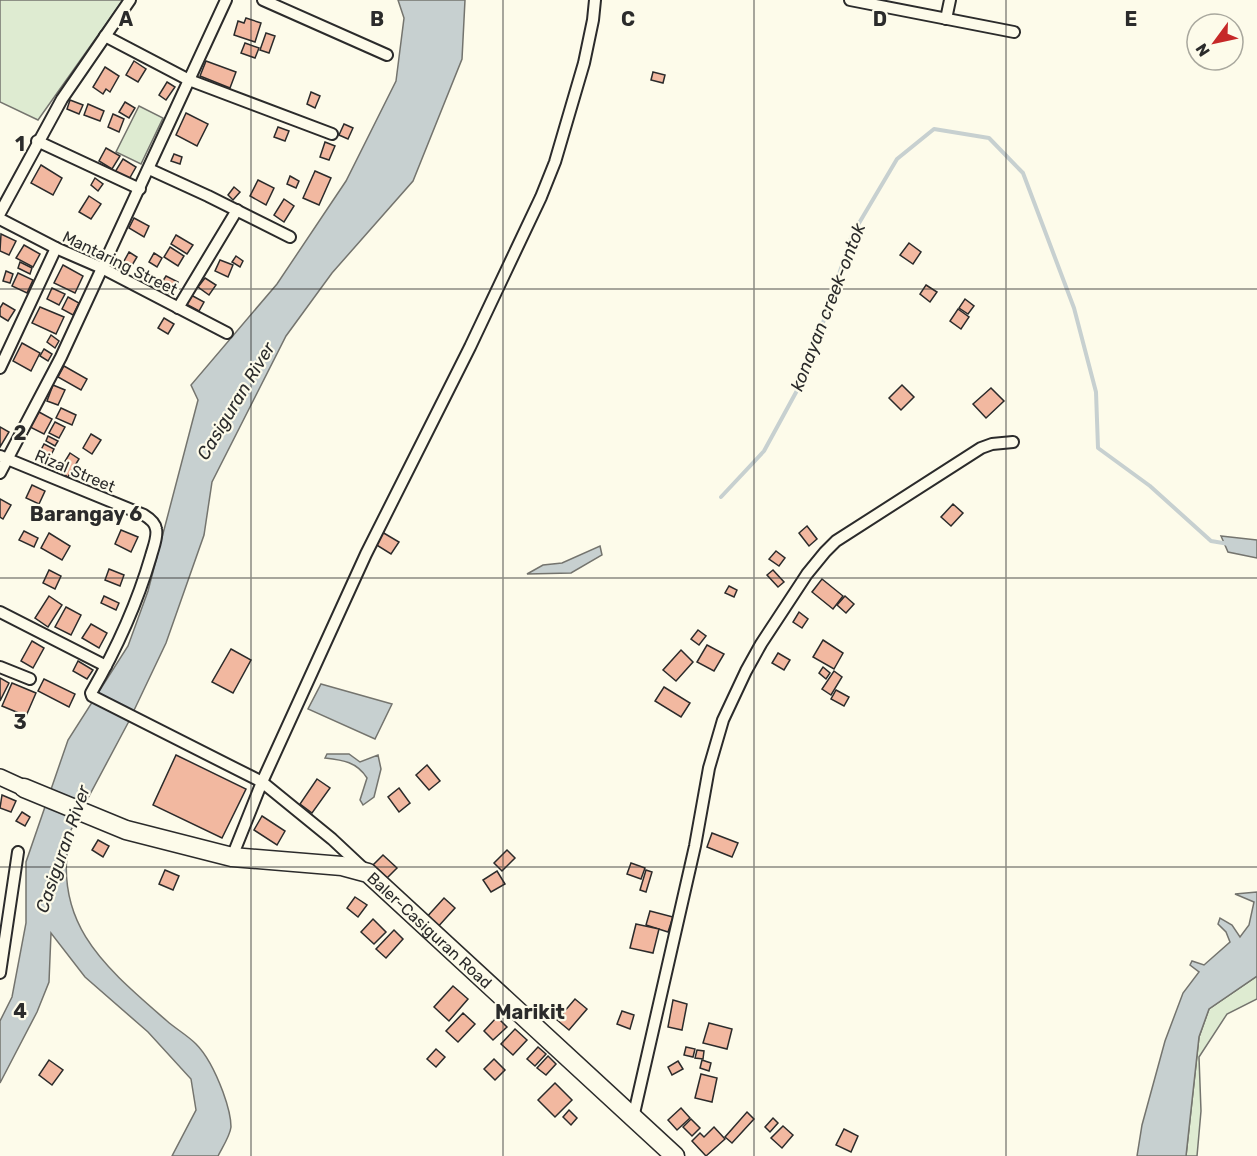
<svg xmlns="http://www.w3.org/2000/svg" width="1257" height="1156" viewBox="0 0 1257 1156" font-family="Rubik,sans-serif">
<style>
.green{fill:#deebd1;stroke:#74746e;stroke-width:1.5}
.water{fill:#c7d0d0;stroke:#74746e;stroke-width:1.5}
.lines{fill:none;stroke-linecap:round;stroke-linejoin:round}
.stream{stroke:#c7d0d0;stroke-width:4}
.building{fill:#f2b8a0;stroke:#2b2b2b;stroke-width:1.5}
.minor-casing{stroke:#2b2b2b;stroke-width:14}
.secondary-casing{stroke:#2b2b2b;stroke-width:18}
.primary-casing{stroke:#2b2b2b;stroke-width:21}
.minor{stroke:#fdfbea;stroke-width:10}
.secondary{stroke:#fdfbea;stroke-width:15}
.primary{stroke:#fdfbea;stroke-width:18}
.grid{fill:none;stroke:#2b2b2b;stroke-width:1.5;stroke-opacity:0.55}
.labels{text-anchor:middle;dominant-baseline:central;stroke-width:4.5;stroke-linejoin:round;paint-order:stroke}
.street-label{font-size:16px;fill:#2b2b2b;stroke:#fdfbea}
.water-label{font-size:18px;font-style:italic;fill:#2b2b2b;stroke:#fdfbea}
.quarter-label{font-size:20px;font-weight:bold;fill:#2b2b2b;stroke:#fdfbea}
.grid-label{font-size:20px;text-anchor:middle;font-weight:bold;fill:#2b2b2b;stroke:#fdfbea;stroke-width:4.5;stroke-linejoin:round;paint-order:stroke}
</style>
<rect width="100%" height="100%" fill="#fdfbea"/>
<g class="green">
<polygon points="0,0 123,0 38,120 0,102"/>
<polygon points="139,106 163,118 141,164 116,152"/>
<polygon points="1257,976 1257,999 1227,1014 1199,1057 1201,1111 1197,1156 1186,1156 1199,1037 1209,1009"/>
</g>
<g class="water">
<path d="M398 0H465L462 59 413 181 332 273 286 336 212 482 204 535 166 643 128 723 71 830C49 922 105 967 167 1021 176 1029 187 1035 196 1044 208 1056 217 1076 223 1092 227 1103 231 1115 231 1127 230 1136 222 1148 218 1156H172L196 1110 191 1079 148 1032 85 977 51 933 49 982 37 1012 0 1083V1021L12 997 26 923V862L68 740 128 646 148 591 198 400 191 385 277 284 346 181 396 81 404 18Z"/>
<polygon points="1221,536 1257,540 1257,558 1228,552"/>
<polygon points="600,546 602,555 571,573 527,574 543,565 562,563"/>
<polygon points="321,684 392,704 375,739 308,709"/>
<path d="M327 754H349L360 762 378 755 381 769 374 797 363 805 360 800 367 778C357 762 343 760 325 758Z"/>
<polygon points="1257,892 1257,976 1209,1009 1199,1037 1186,1156 1137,1156 1142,1125 1165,1041 1183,993 1199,972 1190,965 1192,961 1204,965 1230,942 1226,932 1218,924 1220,918 1232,925 1240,937 1249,925 1254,902 1235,894"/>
</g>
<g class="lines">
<polyline class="stream" points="721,497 764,451 806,374 852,235 897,159 934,129 989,138 1023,173 1074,308 1096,392 1098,448 1150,486 1211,541 1229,544"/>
</g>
<g class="building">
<polygon points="246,18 261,23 255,42 234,35 238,21 244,23"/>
<polygon points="266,33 275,36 269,53 260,50"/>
<polygon points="245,43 259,48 255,58 241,53"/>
<polygon points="134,61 146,69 138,82 126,75"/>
<polygon points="206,61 236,72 230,88 200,76"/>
<polygon points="105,67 119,76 110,92 106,89 103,94 93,87"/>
<polygon points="653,72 665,75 663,83 651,80"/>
<polygon points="167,82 175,87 166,100 159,95"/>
<polygon points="311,92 320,96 315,108 307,104"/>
<polygon points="70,100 83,105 79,114 67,109"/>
<polygon points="125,102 135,108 129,118 119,112"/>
<polygon points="88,104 104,111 100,121 84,115"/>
<polygon points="186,113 208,124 197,146 176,135"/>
<polygon points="113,114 124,119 119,132 108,127"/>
<polygon points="344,124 353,128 348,139 339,135"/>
<polygon points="278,127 289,131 285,141 274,137"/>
<polygon points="325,142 335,146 329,160 320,157"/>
<polygon points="106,148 120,156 112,169 99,161"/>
<polygon points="174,154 182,157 180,164 171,161"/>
<polygon points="123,159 136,167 128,181 115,172"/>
<polygon points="41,165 62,178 53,195 31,183"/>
<polygon points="315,171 331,178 319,205 303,198"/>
<polygon points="290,176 299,181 296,188 287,184"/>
<polygon points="95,178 103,184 98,191 91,185"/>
<polygon points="258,180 274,188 266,205 250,196"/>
<polygon points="234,187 240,192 233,200 228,195"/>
<polygon points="89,196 101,204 91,219 79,212"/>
<polygon points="284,199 294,206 284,222 274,215"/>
<polygon points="134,218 149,226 144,237 129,228"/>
<polygon points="1,234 16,241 9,255 0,251"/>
<polygon points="176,235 193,245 187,254 171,244"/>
<polygon points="909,243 921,252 913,264 900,255"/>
<polygon points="24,245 40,254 33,267 16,258"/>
<polygon points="170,247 184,256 178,266 164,257"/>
<polygon points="129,252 137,257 131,267 123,263"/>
<polygon points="154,253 162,258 157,267 149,262"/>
<polygon points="236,256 243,261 240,267 232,262"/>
<polygon points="220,260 233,265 228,277 215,271"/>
<polygon points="20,262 32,268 30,274 18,268"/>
<polygon points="63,265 83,276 75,293 54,283"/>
<polygon points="6,271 13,274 10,283 3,281"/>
<polygon points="18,273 33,280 27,293 12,286"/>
<polygon points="166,276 178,282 171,294 159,287"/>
<polygon points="205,278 216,285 209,295 198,287"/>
<polygon points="926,285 937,292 930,302 920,294"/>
<polygon points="52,288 65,294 59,305 47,299"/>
<polygon points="191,295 204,302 199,311 186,304"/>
<polygon points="68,297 79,303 73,315 62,309"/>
<polygon points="965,299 974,306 968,314 959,308"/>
<polygon points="3,303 15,310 8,321 0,316 0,308"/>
<polygon points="40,307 64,317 56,334 32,323"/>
<polygon points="958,309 969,317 961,329 950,321"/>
<polygon points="164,318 174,324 168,334 158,328"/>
<polygon points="51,335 59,341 55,348 47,342"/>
<polygon points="22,343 40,353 31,371 13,361"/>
<polygon points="44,349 52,354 48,361 40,356"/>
<polygon points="64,366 87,379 81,390 58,377"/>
<polygon points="53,385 65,390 58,405 47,401"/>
<polygon points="902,385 914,397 901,410 889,398"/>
<polygon points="991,388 1004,401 986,418 973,404"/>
<polygon points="61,408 76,415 72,425 56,418"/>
<polygon points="39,412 52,419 44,434 30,427"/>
<polygon points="55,422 65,427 59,438 49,433"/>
<polygon points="0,427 9,432 0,447"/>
<polygon points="91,434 101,440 92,454 83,448"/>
<polygon points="48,436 58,441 55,446 46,441"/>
<polygon points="44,444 54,449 47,463 37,458"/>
<polygon points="70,453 79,459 68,477 59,471"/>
<polygon points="32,485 45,491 39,504 26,498"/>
<polygon points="0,499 11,505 3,519 0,517"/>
<polygon points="953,504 963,513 951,526 941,517"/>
<polygon points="807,526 817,539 809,546 799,533"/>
<polygon points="121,530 138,537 131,552 115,544"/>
<polygon points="24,531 38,538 34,547 19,540"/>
<polygon points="382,532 399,542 391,554 375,544"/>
<polygon points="49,533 70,546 62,560 41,548"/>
<polygon points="776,551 785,558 779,566 769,559"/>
<polygon points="109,569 124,575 120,586 105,580"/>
<polygon points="49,570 61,576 55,589 43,583"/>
<polygon points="773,570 784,582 778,587 767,575"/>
<polygon points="822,579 843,596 833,609 812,592"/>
<polygon points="729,586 737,590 734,597 725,593"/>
<polygon points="49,596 62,605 48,627 35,618"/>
<polygon points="104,596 119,603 116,610 101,603"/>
<polygon points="845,596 854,604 846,613 837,605"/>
<polygon points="66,607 81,615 71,635 55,627"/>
<polygon points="799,612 808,619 802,628 793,622"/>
<polygon points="91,624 107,633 99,648 82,638"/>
<polygon points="698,630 706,636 699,645 691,639"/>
<polygon points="823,640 843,653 834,669 813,657"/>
<polygon points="32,641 44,648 33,668 21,661"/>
<polygon points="707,645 724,654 714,671 697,662"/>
<polygon points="231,649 251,660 233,693 212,682"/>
<polygon points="681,650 693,662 676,681 663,670"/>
<polygon points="778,653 790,660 784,670 772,663"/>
<polygon points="78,661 93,670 87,679 73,671"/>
<polygon points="823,667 830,673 826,679 819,673"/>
<polygon points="834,671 842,677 831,695 822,689"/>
<polygon points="0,678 9,683 0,701"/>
<polygon points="44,679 75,694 69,707 38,691"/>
<polygon points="12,683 36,693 26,716 2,706"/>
<polygon points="664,687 690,703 681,717 655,701"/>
<polygon points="836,690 849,697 844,706 831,699"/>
<polygon points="176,755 246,789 222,838 153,805"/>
<polygon points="427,765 440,781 429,790 416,775"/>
<polygon points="317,779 330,788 312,813 300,804"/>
<polygon points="399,788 410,803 399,812 388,797"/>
<polygon points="2,795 16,801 11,812 0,808"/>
<polygon points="22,812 30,817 25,826 16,821"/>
<polygon points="262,816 285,831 277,845 254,830"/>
<polygon points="712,833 738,843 732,857 707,847"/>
<polygon points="98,840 109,846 103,857 92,850"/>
<polygon points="507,850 515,858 502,871 494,863"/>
<polygon points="383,855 397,868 387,878 373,865"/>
<polygon points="631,863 645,868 641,879 627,874"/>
<polygon points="165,870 179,876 173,890 159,884"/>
<polygon points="646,870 652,872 646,892 640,890"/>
<polygon points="497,871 505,884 491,892 483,880"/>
<polygon points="355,897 367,905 358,917 347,908"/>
<polygon points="444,898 455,908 436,929 425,919"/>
<polygon points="650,911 673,917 668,932 646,925"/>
<polygon points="373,919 386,932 374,944 361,932"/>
<polygon points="636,924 659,929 653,953 630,948"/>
<polygon points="394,930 403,939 386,958 376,949"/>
<polygon points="453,986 468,999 449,1021 434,1007"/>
<polygon points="575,999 587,1009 569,1030 557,1020"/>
<polygon points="673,1000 687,1004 682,1030 668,1027"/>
<polygon points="622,1011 634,1015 630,1029 617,1024"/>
<polygon points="463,1013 475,1024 458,1042 446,1031"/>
<polygon points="497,1017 507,1027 493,1040 484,1031"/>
<polygon points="709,1023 732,1029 727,1049 703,1043"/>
<polygon points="515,1029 527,1040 513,1055 501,1044"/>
<polygon points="538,1047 546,1054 535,1066 527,1059"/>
<polygon points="686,1047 695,1049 693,1057 684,1055"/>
<polygon points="436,1049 445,1057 436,1067 427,1059"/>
<polygon points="697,1050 704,1051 703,1059 695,1058"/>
<polygon points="548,1056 556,1064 546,1075 537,1068"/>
<polygon points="494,1059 505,1070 495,1080 484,1069"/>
<polygon points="49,1060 63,1070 52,1085 39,1075"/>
<polygon points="702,1060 711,1063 709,1071 700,1068"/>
<polygon points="678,1061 683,1069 672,1075 668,1067"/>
<polygon points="701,1074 717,1078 712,1102 695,1098"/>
<polygon points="555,1083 572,1100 555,1117 538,1100"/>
<polygon points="681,1108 690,1118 677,1130 668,1120"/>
<polygon points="569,1110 577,1118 571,1125 563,1117"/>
<polygon points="747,1112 754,1119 732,1143 725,1137"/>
<polygon points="773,1118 778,1123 770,1132 765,1127"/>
<polygon points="691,1119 700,1128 692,1136 683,1127"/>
<polygon points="783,1126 793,1135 782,1148 771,1138"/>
<polygon points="714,1127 725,1139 706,1156 692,1141 700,1133 704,1137"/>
<polygon points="844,1129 858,1136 851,1152 836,1145"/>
</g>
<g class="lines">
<g class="minor-casing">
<g id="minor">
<polyline points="263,0 387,55"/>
<polyline points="850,0 1014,32"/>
<polyline points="946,19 950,0"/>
<polyline points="105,36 189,80 332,134"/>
<polyline points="37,141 140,189"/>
<polyline points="149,169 208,196 290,237"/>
<polyline points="0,213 62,99 130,0"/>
<polyline points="0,219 56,248 102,268 227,333"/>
<polyline points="178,308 237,210"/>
<polyline points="0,368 56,248"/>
<path d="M0 456 144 515C149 518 155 522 156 529 158 537 153 548 151 556 137 604 116 650 91 693L92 696 262 782 332 839 363 868"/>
<polyline points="0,473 61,357 226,0"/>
<polyline points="0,612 106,666"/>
<polyline points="0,667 30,679"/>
<polyline points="232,857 262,782 366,554 470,347 541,197 555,162 584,63 593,20 595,0"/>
<polyline points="0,973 18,852"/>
<polyline points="633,1118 695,846 709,768 723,720 746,671 761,644 807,574 825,552 836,541 981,448 992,444 1013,442"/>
</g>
</g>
<g class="secondary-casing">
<polyline id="secondary" points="0,777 24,788"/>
</g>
<g class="primary-casing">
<g id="primary">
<path id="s1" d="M24 788 126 830 232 857 342 866 368 873 675 1156"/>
</g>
</g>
<use href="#minor" class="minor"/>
<use href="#secondary" class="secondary"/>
<use href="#primary" class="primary"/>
</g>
<path class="grid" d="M251 0V1156M503 0V1156M754 0V1156M1006 0V1156M0 289H1257M0 578H1257M0 867H1257"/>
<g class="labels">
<g class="street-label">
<text transform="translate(120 263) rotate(26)">Mantaring Street</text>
<text transform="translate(75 471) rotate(23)">Rizal Street</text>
<text stroke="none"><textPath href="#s1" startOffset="441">Baler-Casiguran Road</textPath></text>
</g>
<g class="water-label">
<text transform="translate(828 307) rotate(-69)">konayan creek-ontok</text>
<text transform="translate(236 401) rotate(-59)">Casiguran River</text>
<text transform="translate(63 849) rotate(-71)">Casiguran River</text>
</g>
<g class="quarter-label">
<text x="86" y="514">Barangay 6</text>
<text x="530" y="1012">Marikit</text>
</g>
</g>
<g class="grid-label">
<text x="126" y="26">A</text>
<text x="377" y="26">B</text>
<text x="628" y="26">C</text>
<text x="880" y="26">D</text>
<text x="1131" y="26">E</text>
<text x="20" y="151">1</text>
<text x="20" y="440">2</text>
<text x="20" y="729">3</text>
<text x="20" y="1018">4</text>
</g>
<g transform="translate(1215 42) rotate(237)"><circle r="28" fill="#fdfbea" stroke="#a9a89e" stroke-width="1.5"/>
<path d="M0-4.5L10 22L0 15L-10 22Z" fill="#c62828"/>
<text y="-9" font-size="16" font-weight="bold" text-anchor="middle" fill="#2b2b2b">N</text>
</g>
</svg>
